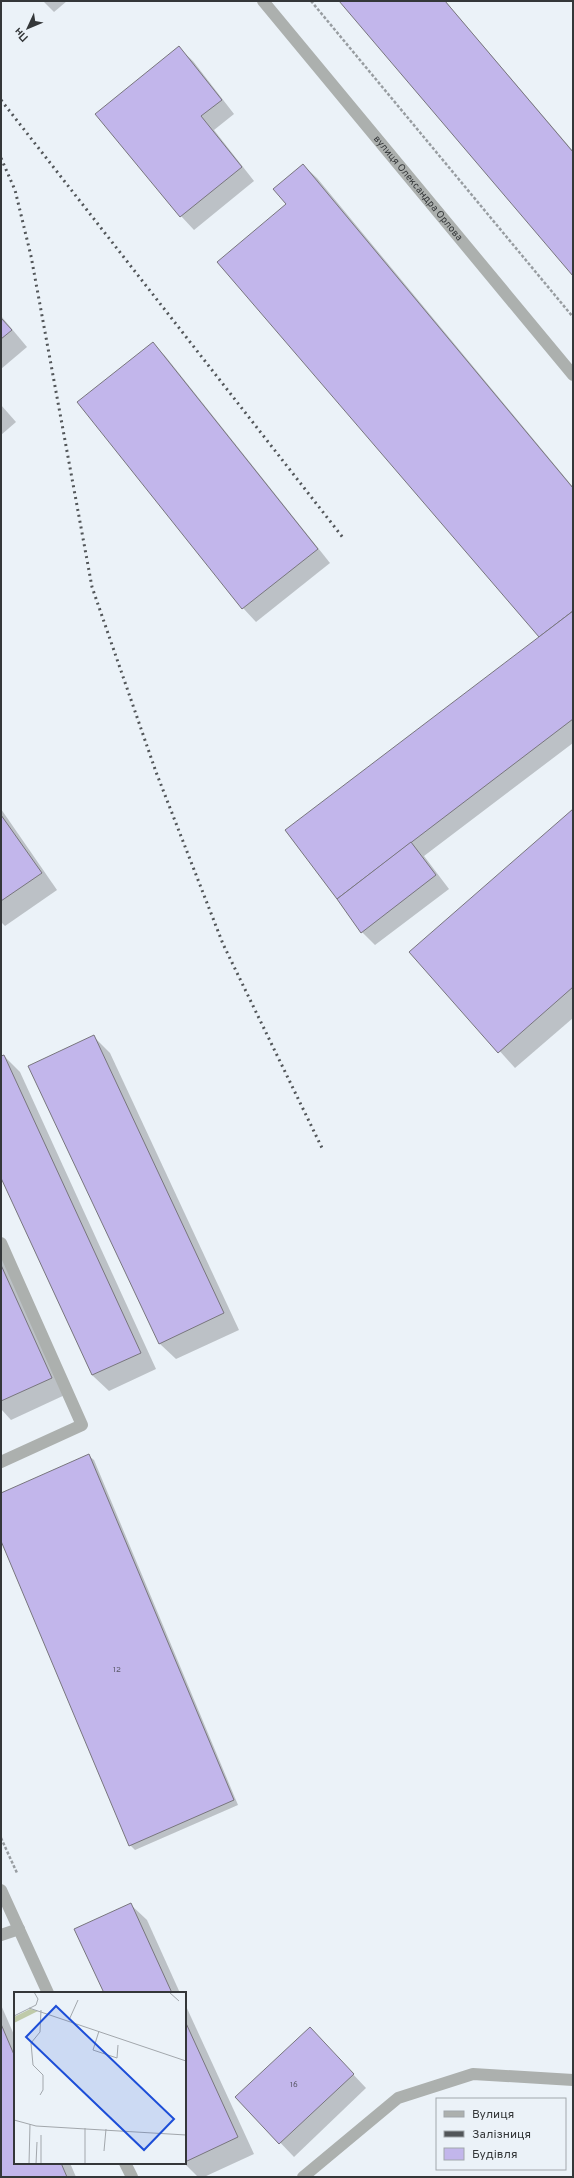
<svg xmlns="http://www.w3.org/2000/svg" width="574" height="2178" viewBox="0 0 574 2178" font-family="Overpass,sans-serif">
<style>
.shadow{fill:#0003}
.building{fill:#c2b6eb;stroke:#78767d}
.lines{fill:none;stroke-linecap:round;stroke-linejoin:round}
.path{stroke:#989da1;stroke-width:2.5;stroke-dasharray:3 2;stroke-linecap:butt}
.minor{stroke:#acb0ae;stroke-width:12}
.rail{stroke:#525659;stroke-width:3;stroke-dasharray:2 4;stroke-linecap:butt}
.labels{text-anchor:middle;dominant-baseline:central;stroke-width:4;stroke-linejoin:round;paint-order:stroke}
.number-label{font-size:8px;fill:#585766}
.street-label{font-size:10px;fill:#343739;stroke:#ebf2f8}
.inset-road{fill:none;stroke:#a2a7ac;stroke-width:1}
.view{fill:#1d4ed8;fill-opacity:0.15;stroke:#1d4ed8;stroke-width:2}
.inset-edge{fill:none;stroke:#343739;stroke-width:2}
</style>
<rect width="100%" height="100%" fill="#ebf2f8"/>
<g class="shadow">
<polygon points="43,1 67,1 54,12"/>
<polygon points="341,1 445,1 573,151 573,274"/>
<polygon points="179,48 193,61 234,114 214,130 254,181 194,230 181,216"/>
<polygon points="303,165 317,178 573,487 573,743 424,856 449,889 375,945 362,932 286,831 540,637 287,204"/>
<polygon points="1,316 27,347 1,369"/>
<polygon points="153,343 166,357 330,563 256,622 243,608"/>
<polygon points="1,405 16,422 1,435"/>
<polygon points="1,809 57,890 5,926 1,922"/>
<polygon points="573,810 573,1018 515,1068 411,952"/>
<polygon points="94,1037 110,1053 239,1330 176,1359 159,1343"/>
<polygon points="4,1056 20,1072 156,1369 109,1391 92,1375 1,1176 1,1058"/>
<polygon points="1,1247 67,1394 11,1420 1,1409"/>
<polygon points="89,1456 94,1460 238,1805 135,1850 130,1845 1,1539 1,1494"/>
<polygon points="130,1904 147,1920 180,1993 105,1993"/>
<polygon points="185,2004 254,2154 204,2177 198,2177 184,2163"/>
<polygon points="1,2005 15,2037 15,2163 70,2163 76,2177 1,2177"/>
<polygon points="323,2042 366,2088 294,2157 237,2097"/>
</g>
<g class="building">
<polygon points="339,1 445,1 573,152 573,276"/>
<polygon points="179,46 222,100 201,116 242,167 180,217 95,114"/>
<polygon points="303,164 573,488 573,611 539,637 217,262 286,204 273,189"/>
<polygon points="1,318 12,330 1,339"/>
<polygon points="153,342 318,549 242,609 77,402"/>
<polygon points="573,611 573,719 337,899 285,830"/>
<polygon points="573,809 573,987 498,1053 409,952"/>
<polygon points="1,815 42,873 1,901"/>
<polygon points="411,842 436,875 361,933 337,899"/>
<polygon points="94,1035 224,1313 159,1344 28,1066"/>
<polygon points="4,1055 141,1353 92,1375 1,1178 1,1056"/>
<polygon points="1,1265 52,1378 1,1401"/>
<polygon points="89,1454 234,1800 129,1846 1,1541 1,1493"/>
<polygon points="131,1903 172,1993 104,1993 74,1929"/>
<polygon points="185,2021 238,2137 185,2162"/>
<polygon points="1,2024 15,2057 15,2163 61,2163 67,2177 1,2177"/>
<polygon points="310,2027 354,2074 279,2144 235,2097"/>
</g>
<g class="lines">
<g class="path">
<polyline points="311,1 573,317"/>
<polyline points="1,1838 17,1873"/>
</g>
<g class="minor">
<path id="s1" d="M263 1 573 375"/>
<polyline points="1,1243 82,1425 1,1462"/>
<polyline points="1,1890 48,1993"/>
<polyline points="1,1935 19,1929"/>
<polyline points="125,2163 132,2177"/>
<polyline points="303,2177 398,2098 473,2074 573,2080"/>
</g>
<g class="rail">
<polyline points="1,100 344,539"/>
<polyline points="1,158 15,190 31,256 92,587 156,772 223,944 323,1150"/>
</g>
</g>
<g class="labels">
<g class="number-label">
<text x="117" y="1670">12</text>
<text x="294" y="2085">16</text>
</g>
<g class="street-label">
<text stroke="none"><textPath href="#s1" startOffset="243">вулиця Олександра Орлова</textPath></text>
</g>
</g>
<g transform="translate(14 1992)">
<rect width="172" height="172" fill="#ebf2f8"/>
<path d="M16 17 24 19 0 31V25Z" fill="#bfcaa9"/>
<path class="inset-road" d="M155 0 165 9M15 16 172 69M0 24 22 13 24 7 20 0M55 28 64 8M85 39 79 58 103 66 104 53M26 103 29 98V83L19 73 17 51 26 40 27 18M0 128 22 134 172 143M71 136V172M27 143V172M90 159 92 137M15 172 16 132M22 172 23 150"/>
<path class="view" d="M42 14 160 127 130 158 12 45Z"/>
<rect width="172" height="172" class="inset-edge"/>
</g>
<rect width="574" height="2178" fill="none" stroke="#343739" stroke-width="4"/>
<rect x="436" y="2098" width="130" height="72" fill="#ebf2f8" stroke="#a2a7ac"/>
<rect x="444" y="2111" width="20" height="6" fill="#acb0ae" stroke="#a2a7ac"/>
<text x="472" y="2118" font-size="12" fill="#343739">Вулиця</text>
<rect x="444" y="2131" width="20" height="6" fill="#525659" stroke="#a2a7ac"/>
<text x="472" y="2138" font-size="12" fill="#343739">Залізниця</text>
<rect x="444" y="2148" width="20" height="12" fill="#c2b6eb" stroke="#a2a7ac"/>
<text x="472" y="2158" font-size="12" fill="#343739">Будівля</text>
<g transform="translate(28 28) rotate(226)" stroke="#ebf2f8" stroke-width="3" paint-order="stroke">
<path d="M0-3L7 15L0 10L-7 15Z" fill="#343739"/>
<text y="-6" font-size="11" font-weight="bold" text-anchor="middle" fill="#343739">Пн</text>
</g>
</svg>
